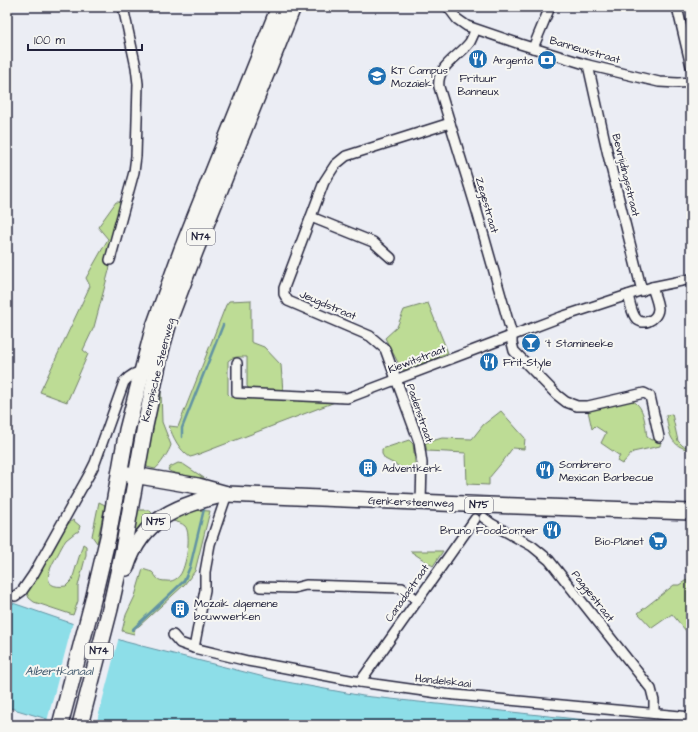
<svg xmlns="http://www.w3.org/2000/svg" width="698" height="732" viewBox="0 0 698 732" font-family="'Architects Daughter',sans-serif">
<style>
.green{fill:#bddc95;stroke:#707f68}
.water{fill:#8ddee8;stroke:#6293a3}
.pier{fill:#ebedf4}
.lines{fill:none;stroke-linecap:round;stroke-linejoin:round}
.stream{stroke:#6293a3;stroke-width:2.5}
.street-casing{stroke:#22223b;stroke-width:12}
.primary-casing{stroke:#22223b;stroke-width:18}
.street{stroke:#f6f6f2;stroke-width:9}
.primary{stroke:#f6f6f2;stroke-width:15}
.labels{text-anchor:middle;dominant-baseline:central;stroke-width:4;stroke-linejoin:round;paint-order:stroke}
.shield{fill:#f6f6f2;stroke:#626272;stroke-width:1}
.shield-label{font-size:10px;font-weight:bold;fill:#22223b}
.street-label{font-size:11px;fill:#22223b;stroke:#f6f6f2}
.poi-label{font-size:11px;fill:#22223b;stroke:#f6f6f2;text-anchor:start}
.water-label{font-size:12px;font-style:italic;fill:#425a6f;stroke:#f6f6f2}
</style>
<rect width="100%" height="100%" fill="#ebedf4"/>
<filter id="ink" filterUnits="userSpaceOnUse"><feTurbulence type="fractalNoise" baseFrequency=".025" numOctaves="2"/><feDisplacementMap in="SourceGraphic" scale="8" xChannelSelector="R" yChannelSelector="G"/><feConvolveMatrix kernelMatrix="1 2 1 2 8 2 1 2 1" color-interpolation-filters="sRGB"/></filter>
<g filter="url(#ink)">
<g class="green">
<polygon points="116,202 121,202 121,207 105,261 111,263 94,327 83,350 88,354 67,402 40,392 90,286 86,278 108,239 98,227"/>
<path d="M251 300V342L264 347 281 365 283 392 250 391 247 386V357C240 357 233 356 228 361V394L231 397 335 402 194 456 190 457C179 450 173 437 169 426L178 427 226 305 229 301Z"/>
<polygon points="428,303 448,353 407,370 402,370 385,338 397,327 404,310"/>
<path d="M163 374 161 390 162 422 171 445C170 450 159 467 155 469L147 467 145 458Z"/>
<path d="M630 400C645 404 645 425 647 437L651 440 661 439 660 446 633 452 622 464 617 461 620 456 601 443 606 433 595 426 592 429 588 411Z"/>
<polygon points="501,411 525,438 524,449 513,448 511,450 504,460 489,478 489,485 467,484 466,453 427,451 425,443 442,438 472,439 483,425"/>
<path d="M672 414 678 441 683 446 691 447V450C670 447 669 433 666 415Z"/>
<polygon points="409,440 413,444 416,471 408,471 385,459 382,454 382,449"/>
<polygon points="178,463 183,464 210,482 171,472 168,470 170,467"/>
<polygon points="99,502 105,505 97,543 92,536"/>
<polygon points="138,510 149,510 152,513 132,539 135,521"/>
<path d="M195 510 210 511 195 571 184 585 139 626 135 628 134 634 122 631 126 615 135 596 143 569C145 570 149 571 152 572 158 577 155 581 167 581 172 582 177 579 180 575 186 567 192 534 185 526 182 523 177 522 173 521L179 516Z"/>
<path d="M73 520 80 526 78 532H76C73 535 69 537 66 540 63 544 60 550 58 554 50 567 38 590 66 586L72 580 83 544 86 546V555L78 586V601L73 615 34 602 29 598 27 593 63 530 69 523Z"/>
<polygon points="410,551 443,551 433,566"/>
<polygon points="691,577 691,637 672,614 652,628 638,613 674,585 679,585"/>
</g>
<polygon class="water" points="7,601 126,642 276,680 363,696 632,725 67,725 7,707"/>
<polygon class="pier" points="73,622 119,637 96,725 60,725 47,721"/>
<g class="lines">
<g class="stream">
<polyline points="182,437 182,428 223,325"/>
<polyline points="132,630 184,581 190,567 204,509"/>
</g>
<g class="street-casing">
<g id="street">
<polyline points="448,7 457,19 467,26 520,44 588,65 659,82 678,83 691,82"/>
<polyline points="677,7 691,66"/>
<path d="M475 30C474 34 472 38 470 42 459 57 436 66 439 87L476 208 512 335V343L514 351 557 395 566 402 577 406H588L644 393 650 396 659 437"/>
<polyline points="533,48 550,7"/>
<polyline points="588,65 608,155 642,291"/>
<polyline points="311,217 373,242 391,258"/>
<polyline points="110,260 134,172 136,156 138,84 136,67 123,7"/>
<path d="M628 295C630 302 631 311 635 317 641 327 657 321 658 309 658 303 654 294 652 287"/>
<polyline points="237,363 237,393 347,398 353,396 561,317 652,287 691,279"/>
<polyline points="421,502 422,463 419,442 385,349 370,336 288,301 284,294 284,288 324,182 335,165 346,156 450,123"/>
<polyline points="484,518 492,524 532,546 549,560 651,689 654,701 654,713"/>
<polyline points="260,587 294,588 306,585 402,588 417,600"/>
<path d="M15 596 22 591 33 575 90 473 95 463 124 382C129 376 135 371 144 372"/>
<polyline points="173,635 180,643 194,648 248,661 360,682 445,694 691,717"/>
<polyline points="194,648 205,590 205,572 210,544 227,494"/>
<polyline points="360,682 475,519"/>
</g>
</g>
<g class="primary-casing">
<g id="primary">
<polyline points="128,474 198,486 227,494 488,505 691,512"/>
<path d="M126 568C142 517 180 505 226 494"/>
<polyline points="60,725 92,604 108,537 127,430 153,329 182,249 279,7"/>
<polyline points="80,725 110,609 123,550 145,426 161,351 171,315 195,252 293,7"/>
</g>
</g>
<use href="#street" class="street"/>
<use href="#primary" class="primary"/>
</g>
</g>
<defs>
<g id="restaurant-disc" transform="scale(1)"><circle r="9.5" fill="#1f6fb2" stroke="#f6f6f2"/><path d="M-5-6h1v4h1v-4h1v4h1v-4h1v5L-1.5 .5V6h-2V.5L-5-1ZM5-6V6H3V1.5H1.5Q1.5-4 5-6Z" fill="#fff"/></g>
<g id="bank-disc" transform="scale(1)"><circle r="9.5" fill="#1f6fb2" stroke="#f6f6f2"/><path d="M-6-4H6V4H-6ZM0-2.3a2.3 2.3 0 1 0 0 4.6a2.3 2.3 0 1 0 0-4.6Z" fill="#fff"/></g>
<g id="school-disc" transform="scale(1)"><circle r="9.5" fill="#1f6fb2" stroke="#f6f6f2"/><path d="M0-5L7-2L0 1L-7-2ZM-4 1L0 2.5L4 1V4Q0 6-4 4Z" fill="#fff"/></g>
<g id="bar-disc" transform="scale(1)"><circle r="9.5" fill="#1f6fb2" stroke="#f6f6f2"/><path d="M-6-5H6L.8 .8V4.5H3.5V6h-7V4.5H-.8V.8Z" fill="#fff"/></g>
<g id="building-disc" transform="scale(1)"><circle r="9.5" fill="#1f6fb2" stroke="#f6f6f2"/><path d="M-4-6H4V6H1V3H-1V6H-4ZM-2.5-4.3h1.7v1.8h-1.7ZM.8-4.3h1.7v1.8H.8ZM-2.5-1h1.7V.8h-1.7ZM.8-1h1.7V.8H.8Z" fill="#fff"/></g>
<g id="supermarket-disc" transform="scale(1)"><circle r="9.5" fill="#1f6fb2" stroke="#f6f6f2"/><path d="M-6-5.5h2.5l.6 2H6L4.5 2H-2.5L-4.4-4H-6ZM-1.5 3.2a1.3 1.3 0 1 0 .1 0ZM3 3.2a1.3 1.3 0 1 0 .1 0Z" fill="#fff"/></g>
</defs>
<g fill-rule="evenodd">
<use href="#restaurant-disc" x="478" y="59"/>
<use href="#bank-disc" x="547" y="60"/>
<use href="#school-disc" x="377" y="76"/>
<use href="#bar-disc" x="531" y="343"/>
<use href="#restaurant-disc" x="489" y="362"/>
<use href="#building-disc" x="368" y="468"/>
<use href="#restaurant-disc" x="545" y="470"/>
<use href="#restaurant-disc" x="552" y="530"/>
<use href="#supermarket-disc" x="658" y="541"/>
<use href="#building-disc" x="180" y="609"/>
</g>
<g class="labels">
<g class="shield">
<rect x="187" y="229" width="28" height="16" rx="3"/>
<rect x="465" y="497" width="28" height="16" rx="3"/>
<rect x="142" y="514" width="28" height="16" rx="3"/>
<rect x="85" y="643" width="28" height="16" rx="3"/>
</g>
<g class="shield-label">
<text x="201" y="237">N74</text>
<text x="479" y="505">N75</text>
<text x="156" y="522">N75</text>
<text x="99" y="651">N74</text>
</g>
<g class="street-label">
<text transform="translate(585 50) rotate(16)">Banneuxstraat</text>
<text transform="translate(626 175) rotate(76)">Bevrijdingsstraat</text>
<text transform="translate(487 205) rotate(74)">Zegestraat</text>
<text transform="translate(328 305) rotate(23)">Jeugdstraat</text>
<text transform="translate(417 359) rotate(-21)">Kiewitstraat</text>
<text transform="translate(158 370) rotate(-76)">Kempische Steenweg</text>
<text transform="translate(420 413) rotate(71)">Padenstraat</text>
<text transform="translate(411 502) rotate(2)">Genkersteenweg</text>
<text transform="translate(407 593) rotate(-55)">Canadastraat</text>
<text transform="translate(593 596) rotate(52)">Paggestraat</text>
<text transform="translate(443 681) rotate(6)">Handelskaai</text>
</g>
<g class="poi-label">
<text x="533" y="60" text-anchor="end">Argenta</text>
<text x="391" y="70">KT Campus<tspan x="391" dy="13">Mozaïek</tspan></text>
<text x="478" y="78" text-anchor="middle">Frituur<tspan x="478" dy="13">Banneux</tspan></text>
<text x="545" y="343">'t Stamineeke</text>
<text x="503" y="362">Frit-Style</text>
<text x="559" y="464">Sombrero<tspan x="559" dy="13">Mexican Barbecue</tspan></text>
<text x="382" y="468">Adventkerk</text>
<text x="538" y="530" text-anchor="end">Bruno Foodcorner</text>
<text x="644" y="541" text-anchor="end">Bio-Planet</text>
<text x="194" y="603">Mozaik algemene<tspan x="194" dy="13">bouwwerken</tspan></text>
</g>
<g class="water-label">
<text x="59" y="671">Albertkanaal</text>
</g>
</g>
<rect width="698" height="732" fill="none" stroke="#f6f6f2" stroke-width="24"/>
<rect x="12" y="12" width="674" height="708" fill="none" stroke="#22223b" stroke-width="1.5" filter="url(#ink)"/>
<path d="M28 44v6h114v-6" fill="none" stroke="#22223b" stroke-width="2"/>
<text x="34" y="44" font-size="12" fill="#22223b" stroke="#f6f6f2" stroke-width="3" paint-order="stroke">100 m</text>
</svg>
